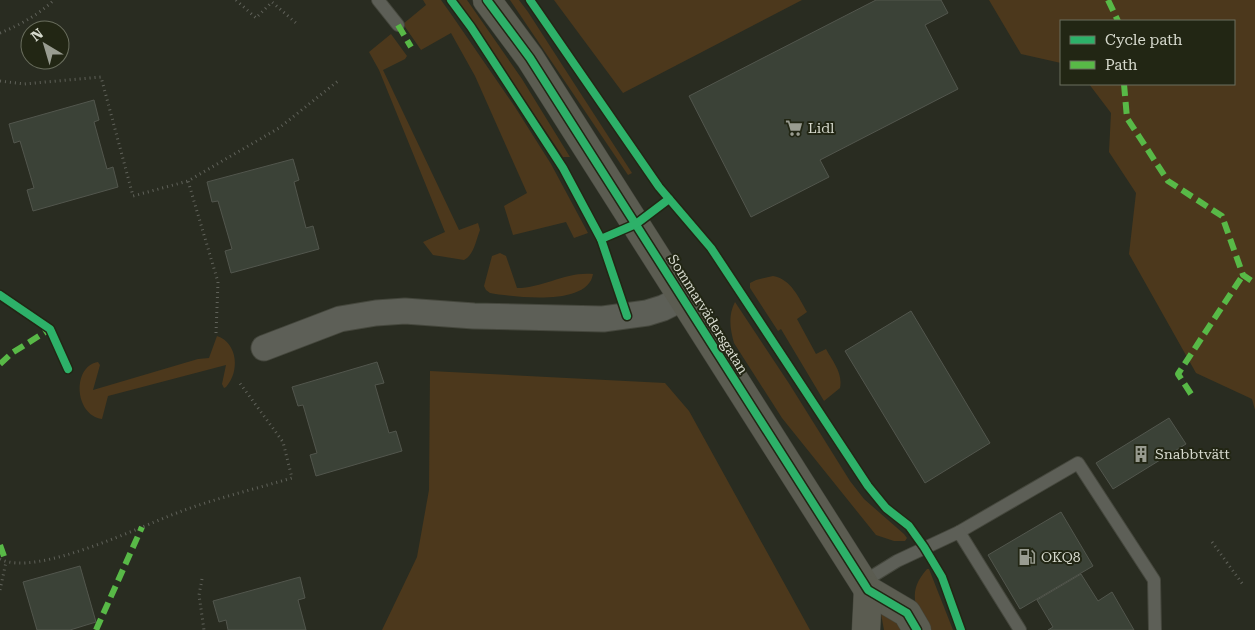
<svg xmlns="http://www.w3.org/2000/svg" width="1255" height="630" viewBox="0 0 1255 630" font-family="'Roboto Serif',serif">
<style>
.green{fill:#4c381c}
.building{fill:#3b4237;stroke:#52564d}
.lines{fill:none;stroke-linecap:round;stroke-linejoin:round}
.lane-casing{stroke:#45473d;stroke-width:14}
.street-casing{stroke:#45473d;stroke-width:27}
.secondary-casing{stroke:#45473d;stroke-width:29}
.path{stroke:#60625a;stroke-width:3;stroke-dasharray:1 4;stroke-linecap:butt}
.lane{stroke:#5d5f57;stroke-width:12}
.street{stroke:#5d5f57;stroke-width:25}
.secondary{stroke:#5b5c51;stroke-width:28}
.quiet{stroke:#58b947;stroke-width:6;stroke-dasharray:12 6;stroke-linecap:butt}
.cycleway-casing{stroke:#222614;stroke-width:11}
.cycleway{stroke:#2db169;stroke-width:8}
.labels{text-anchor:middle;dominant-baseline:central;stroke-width:4;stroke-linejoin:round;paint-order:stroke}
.poi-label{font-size:14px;fill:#d6d9cd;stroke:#222614;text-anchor:start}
.street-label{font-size:14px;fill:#d6d9cd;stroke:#222614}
</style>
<rect width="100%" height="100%" fill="#292c21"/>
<g class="green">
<polygon points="423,0 441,0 451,14 515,107 551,164 588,233 574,238 566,222 513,235 504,206 527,193 475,76 451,33 421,50 403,24 426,5"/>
<polygon points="457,0 467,0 522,79 570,157 563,157 561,154"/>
<polygon points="510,0 519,0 528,12 632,173 628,175"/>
<polygon points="554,0 802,0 623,93"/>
<polygon points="989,0 1255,0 1255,410 1252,399 1196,373 1129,254 1136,193 1109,152 1111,113 1089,84 1234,84 1234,21 1061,21 1061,63 1021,54"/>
<path d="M391 34 407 56 405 59 383 70 459 230 478 223 480 230C476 240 474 255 464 260L433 255 423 242 445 232 379 70 369 52Z"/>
<path d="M500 253 506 256 517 288C543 288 567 271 593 274 588 307 513 297 490 293L486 290 484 286 492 256Z"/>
<path d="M773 276C791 279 799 298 807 312L797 319 816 354 826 349C833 362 843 373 840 388L824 401 781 329 778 331 750 288V283L756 280Z"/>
<path d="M735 302 790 385 850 481 864 499 904 534 907 538 905 541H894L876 535 782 418 734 343C730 329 728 315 735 302Z"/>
<path d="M217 336C238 343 240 372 226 387L224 388 222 384 226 365 108 396 102 419C74 415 72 366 98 362L100 365 93 390 198 359 209 358Z"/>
<polygon points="430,371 665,383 689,411 810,630 382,630 417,557 429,490"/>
<path d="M927 569H929L953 630H927C915 606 907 592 927 569Z"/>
<polygon points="885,607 904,630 884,630 881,614"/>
</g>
<g class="building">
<polygon points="876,0 941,0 948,13 925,25 958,89 820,160 829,177 751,217 689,96"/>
<polygon points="94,100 99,120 94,122 107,169 113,167 118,187 33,211 27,190 34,188 20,141 14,143 9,124"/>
<polygon points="293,159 299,180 294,182 306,228 313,226 319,249 231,273 225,251 232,249 218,201 212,202 207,182"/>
<polygon points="911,311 990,443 925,483 845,351"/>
<polygon points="377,362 384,383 375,385 389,433 396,431 402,451 316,476 310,455 317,453 303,405 298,406 292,387"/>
<polygon points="1169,418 1186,444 1113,489 1096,463"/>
<polygon points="1061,512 1093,566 1020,609 988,555"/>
<polygon points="80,566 96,622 70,630 37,630 23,582"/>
<polygon points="1081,574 1098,601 1112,592 1134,630 1048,630 1053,627 1037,600"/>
<polygon points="300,577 305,598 298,600 306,630 228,630 226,620 219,622 213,601"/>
</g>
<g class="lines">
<g class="lane-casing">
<g id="lane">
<polyline points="378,0 398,25"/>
<polyline points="959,532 1078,463 1154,580 1155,630"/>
<polyline points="863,582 897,561 959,532 1020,630"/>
</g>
</g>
<g class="street-casing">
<polyline id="street" points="264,348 340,319 376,313 405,311 474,316 603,319 647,313 663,308 683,298"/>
</g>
<g class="secondary-casing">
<g id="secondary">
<polyline points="487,0 530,58 863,582 868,590 907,613 917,630"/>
<polyline points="866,630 868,590"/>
</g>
</g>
<g class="path">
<polyline points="236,0 256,18 272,2 296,23"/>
<path d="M0 33C20 25 38 15 54 0"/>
<polyline points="0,81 24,84 101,77 133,196 188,181"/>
<polyline points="216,333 218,282 188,181 279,128 338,81"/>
<polyline points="1212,542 1244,586"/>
<path d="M0 559C36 578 143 525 182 511 217 498 255 489 292 478L283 442 239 382"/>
<polyline points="202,579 199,595 204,630"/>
<polyline points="0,590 6,562"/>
</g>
<use href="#lane" class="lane"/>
<use href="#street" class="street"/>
<use href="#secondary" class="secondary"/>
<g class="quiet">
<polyline points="1108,0 1118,21"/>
<polyline points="398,25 411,47"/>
<polyline points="1124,84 1127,118 1168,181 1222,216 1243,275 1255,283"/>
<polyline points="0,364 12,353 50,329"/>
<polyline points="1191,394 1178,374 1243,275"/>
<polyline points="0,545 6,562"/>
<polyline points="96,630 142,527"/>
</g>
<g class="cycleway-casing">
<g id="cycleway">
<polyline points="451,0 471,27 563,168 601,239 627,316"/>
<polyline points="487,0 530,58 863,582 868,590 907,613 917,630"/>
<polyline points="530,0 659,187 711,248 868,486 886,508 909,526 924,547 942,577 961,630"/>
<polyline points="601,239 636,224 669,199"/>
<polyline points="0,295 50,329 68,369"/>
</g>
</g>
<use href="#cycleway" class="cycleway"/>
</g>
<defs>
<g id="supermarket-bare" transform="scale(1.35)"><path d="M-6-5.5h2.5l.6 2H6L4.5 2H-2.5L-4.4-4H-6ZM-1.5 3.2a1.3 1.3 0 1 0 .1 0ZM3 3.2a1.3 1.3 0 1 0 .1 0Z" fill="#999c91" stroke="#222614" stroke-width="2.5" paint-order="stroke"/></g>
<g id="building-bare" transform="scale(1.35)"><path d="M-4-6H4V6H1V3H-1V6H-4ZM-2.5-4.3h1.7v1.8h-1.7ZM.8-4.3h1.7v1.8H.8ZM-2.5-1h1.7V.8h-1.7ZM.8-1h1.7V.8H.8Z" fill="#999c91" stroke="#222614" stroke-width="2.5" paint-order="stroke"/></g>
<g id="fuel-bare" transform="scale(1.35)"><path d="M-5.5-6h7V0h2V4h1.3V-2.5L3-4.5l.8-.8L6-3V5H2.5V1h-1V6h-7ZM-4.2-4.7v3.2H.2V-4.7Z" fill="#999c91" stroke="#222614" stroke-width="2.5" paint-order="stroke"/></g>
</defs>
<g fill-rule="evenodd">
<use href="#supermarket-bare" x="794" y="128"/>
<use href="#building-bare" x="1141" y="454"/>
<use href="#fuel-bare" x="1027" y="557"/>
</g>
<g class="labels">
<g class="poi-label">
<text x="808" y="128">Lidl</text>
<text x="1155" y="454">Snabbtvätt</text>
<text x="1041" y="557">OKQ8</text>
</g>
<g class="street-label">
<text transform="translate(708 314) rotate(58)">Sommarvädersgatan</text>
</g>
</g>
<rect x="1060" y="20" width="175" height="65" fill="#222614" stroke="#6a6e5e"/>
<rect x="1070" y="36" width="25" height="8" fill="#2db169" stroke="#6a6e5e"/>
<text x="1105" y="45" font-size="15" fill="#d6d9cd">Cycle path</text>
<rect x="1070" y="61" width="25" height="8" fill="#58b947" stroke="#6a6e5e"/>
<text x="1105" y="70" font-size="15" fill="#d6d9cd">Path</text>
<g transform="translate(45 45) rotate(322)"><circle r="24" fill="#222614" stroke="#6a6e5e"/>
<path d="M0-4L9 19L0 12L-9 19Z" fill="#999c91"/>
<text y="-8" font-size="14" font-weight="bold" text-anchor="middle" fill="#d6d9cd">N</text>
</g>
</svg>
